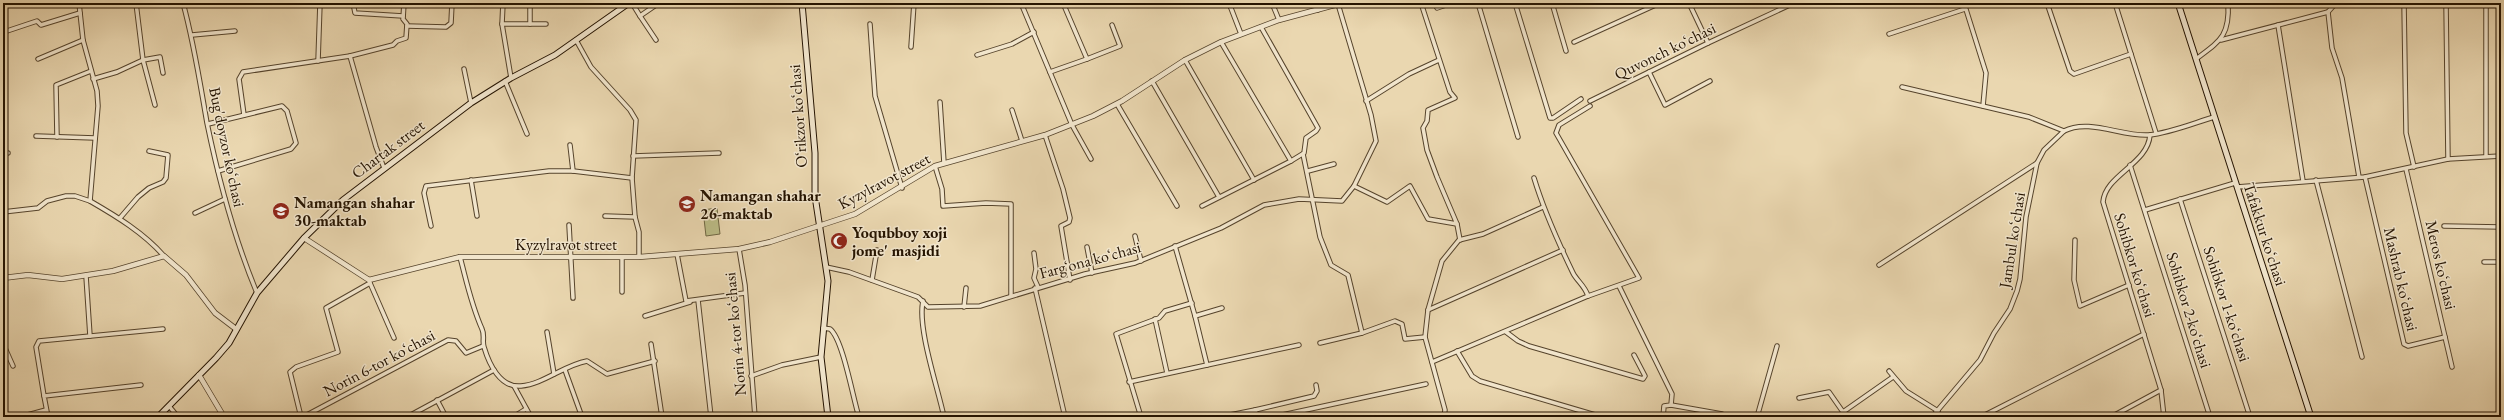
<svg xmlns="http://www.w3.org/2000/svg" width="2504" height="420" viewBox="0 0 2504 420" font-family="'EB Garamond',serif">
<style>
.green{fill:#bcbd87;stroke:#706844}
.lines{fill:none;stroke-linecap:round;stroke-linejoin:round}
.minor-casing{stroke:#56442c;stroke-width:5.5}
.tertiary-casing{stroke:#56442c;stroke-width:6}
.secondary-casing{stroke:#241300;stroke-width:7}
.minor{stroke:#f1e5cc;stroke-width:3.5}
.tertiary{stroke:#f1e5cc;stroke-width:4.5}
.secondary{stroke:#f1e5cc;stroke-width:5}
.labels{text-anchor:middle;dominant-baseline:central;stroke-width:3;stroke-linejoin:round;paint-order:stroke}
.street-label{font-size:16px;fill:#241300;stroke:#f1e5cc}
.poi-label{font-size:16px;font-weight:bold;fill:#241300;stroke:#f1e5cc;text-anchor:start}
</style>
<rect width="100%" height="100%" fill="#ead7b0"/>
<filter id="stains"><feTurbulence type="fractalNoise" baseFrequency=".005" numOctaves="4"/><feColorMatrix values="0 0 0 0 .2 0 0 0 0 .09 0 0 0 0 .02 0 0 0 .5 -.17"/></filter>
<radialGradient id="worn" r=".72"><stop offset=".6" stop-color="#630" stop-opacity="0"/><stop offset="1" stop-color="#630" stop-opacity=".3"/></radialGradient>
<polygon class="green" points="717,208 720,234 706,236 703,210"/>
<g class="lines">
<g class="minor-casing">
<g id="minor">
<path d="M79 3 83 40 97 91 98 106 90 201C116 216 144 233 164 256"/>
<path d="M183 3C194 43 200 83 207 123 219 181 234 238 257 293"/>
<polyline points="353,3 355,13 403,16"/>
<polyline points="503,3 502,24 511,78"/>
<polyline points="632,3 640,16"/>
<polyline points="1021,3 1072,125 1091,159"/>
<polyline points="1063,3 1087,59 1120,46 1112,25"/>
<polyline points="1229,3 1241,34"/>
<polyline points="1272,3 1279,20"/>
<polyline points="1315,3 1318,10"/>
<polyline points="1435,3 1437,8 1452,3"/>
<polyline points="1478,3 1518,137"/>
<polyline points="1515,3 1550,118 1553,118 1581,99"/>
<polyline points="1552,3 1566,51"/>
<polyline points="1689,3 1708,43"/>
<polyline points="1964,3 1986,73 1983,106"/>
<polyline points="2047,3 2070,71 2074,74 2131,54 2115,3"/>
<polyline points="2404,3 2406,133 2414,167"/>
<polyline points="2446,3 2448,159"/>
<polyline points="1338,4 1371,115 1376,141 1354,186 1387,202 1410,186 1428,219 1457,224 1437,177 1427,150 1423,128 1427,121 1428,110 1455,98 1450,92 1421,3"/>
<polyline points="2328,12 2332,48 2342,78 2359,177"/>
<polyline points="502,24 546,24"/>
<polyline points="530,24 530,3"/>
<polyline points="870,24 875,96 902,188"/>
<polyline points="2278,25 2303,181"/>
<polyline points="407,26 446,27 451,23 452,3"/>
<polyline points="1261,27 1318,128 1316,131 1306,138 1304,153 1291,161"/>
<polyline points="4,32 37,21 41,25 80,13"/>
<polyline points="1889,34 1965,9"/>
<polyline points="192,35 235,31"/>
<polyline points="576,40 591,67 630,110 636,120 632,178 635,217 639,232 639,257"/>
<polyline points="656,40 640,16 656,5"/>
<polyline points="2221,40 2328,12 2336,3"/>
<polyline points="1574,42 1660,3"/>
<polyline points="911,47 914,3"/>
<polyline points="2131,54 2156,133"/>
<polyline points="977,55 1012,44 1034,32"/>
<polyline points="350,56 393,45 397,41 406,38 407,24 403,19 404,3"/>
<polyline points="38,59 83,40"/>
<path d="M2196 59C2220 41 2230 36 2228 3"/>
<polyline points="1185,60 1254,180"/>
<polyline points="318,61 320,3"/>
<polyline points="464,69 471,103"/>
<polyline points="1050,72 1087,59"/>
<polyline points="1649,72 1665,105 1710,81"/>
<polyline points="93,79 117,72 143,60 136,3"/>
<polyline points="505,81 527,134"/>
<polyline points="1152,81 1219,197"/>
<path d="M1902 87 2029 117 2064 131C2089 118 2122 137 2149 135 2170 133 2194 123 2214 117"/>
<polyline points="1366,101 1409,74 1439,60"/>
<polyline points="1590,101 1708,43 1794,3"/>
<polyline points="940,102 944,163"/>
<polyline points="1117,104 1177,206"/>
<polyline points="155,105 143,60 160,57 163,73"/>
<polyline points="1012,110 1022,141"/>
<polyline points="244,115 239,79 243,72 350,56 376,147 384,168"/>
<polyline points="208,124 282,106 287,111 296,143 291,149 218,171"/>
<polyline points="1045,135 1063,189 1070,218 1069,222 1061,226 1070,280"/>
<path d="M2150 135C2148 164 2105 175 2103 202L2161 390 2164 417"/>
<polyline points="36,136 95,138"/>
<polyline points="57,137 56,85 91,71"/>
<polyline points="570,145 573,171"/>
<polyline points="3,153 8,153"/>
<polyline points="1303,154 1320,237 1331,265 1348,275 1362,333"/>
<polyline points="633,156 719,153"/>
<polyline points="2486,156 2486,3"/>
<polyline points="2130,165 2210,417"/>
<polyline points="935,166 942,189 943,206 986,203 1011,204 1011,295"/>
<polyline points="2406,169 2452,367"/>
<polyline points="1308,171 1334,164"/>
<polyline points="2365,177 2404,344 2408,346 2445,337"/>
<path d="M1534 178C1544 211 1558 242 1573 273 1577 281 1585 286 1588 296"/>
<polyline points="471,180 477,216"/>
<polyline points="2316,180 2362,357"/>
<polyline points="2237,187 2365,177 2448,159 2501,156"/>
<polyline points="2180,199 2250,417"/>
<polyline points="1202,206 1291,161 1221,42"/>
<polyline points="2145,210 2235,183"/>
<polyline points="3,212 38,208 47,201 66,196 75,196 90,201"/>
<polyline points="195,213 225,199"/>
<polyline points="605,216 635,217"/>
<polyline points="120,218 138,197 149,188 163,182 166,178 168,155 149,151"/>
<polyline points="1457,224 1460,240"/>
<polyline points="569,225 573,298"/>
<polyline points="431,226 424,193 426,186 549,171 573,171 632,178"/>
<polyline points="2444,226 2501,227"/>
<polyline points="1135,236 1141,261"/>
<polyline points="2075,240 2074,280 2080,306 2129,285"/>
<polyline points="1175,246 1195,316 1222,308"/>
<polyline points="1087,247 1092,273"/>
<polyline points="739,249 745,285 755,417"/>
<polyline points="1034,253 1036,269 1034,278 1038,287"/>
<polyline points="677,254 686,301 745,293"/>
<path d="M460 257C467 283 471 304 482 329 485 335 482 342 484 347 489 364 500 388 521 386 544 384 564 365 587 361L607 374 655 361"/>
<polyline points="622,257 622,292"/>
<polyline points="2484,262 2501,262"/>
<polyline points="1879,265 2037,163 2044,150 2064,131"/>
<polyline points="826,267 849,272 918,297 928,307 980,306 1085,274 1135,263 1221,228 1264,205 1299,199 1342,201 1354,186"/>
<polyline points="86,276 90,336"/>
<polyline points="872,280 877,250"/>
<polyline points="370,283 394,338"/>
<polyline points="1619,286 1672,394 1671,405 1664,406 1663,417"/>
<polyline points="1035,288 1065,417"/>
<polyline points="698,300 711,417"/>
<path d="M923 301C917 328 938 388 944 417"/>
<polyline points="964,307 966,288"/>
<polyline points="1428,310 1563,250"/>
<polyline points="645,316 690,302"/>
<polyline points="1155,319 1167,373"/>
<path d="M823 328 830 329C843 339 853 399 859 417"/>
<polyline points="3,329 5,348 13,366"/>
<polyline points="547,332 554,374"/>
<polyline points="1506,332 1518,341 1529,346 1643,379 1645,376 1634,355"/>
<polyline points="1320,343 1362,333 1395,321 1402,324 1405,339 1425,337"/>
<polyline points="651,344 662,417"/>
<polyline points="1457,351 1472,376 1480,381 1602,417"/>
<polyline points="1432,362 1588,296 1639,278 1556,133 1559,125 1590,106"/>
<polyline points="1207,365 1299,345"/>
<polyline points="565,370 582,417"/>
<polyline points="1889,371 1906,391 1938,411"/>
<polyline points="751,376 782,365 821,357"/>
<polyline points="1129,382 1207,365 1195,316"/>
<polyline points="514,386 531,417"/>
<polyline points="44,396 36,347 39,341 163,329"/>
<polyline points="1799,398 1829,392 1843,412 1893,377"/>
<polyline points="437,400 446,417"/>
<polyline points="1671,405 1722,414"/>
<polyline points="169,406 178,417"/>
<polyline points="1255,410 1314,396 1317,391 1316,385"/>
<polyline points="20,417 46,410"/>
<polyline points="48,417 44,396 141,385"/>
<polyline points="301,417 290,372 296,367 338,352 326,308 370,283"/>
<polyline points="303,417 448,340 456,341 466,353 483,346"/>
<polyline points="407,417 494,370"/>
<polyline points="513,417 526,409"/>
<polyline points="1141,417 1116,334 1159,318 1165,311 1192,303"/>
<polyline points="1220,417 1255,410 1257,417"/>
<polyline points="1273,417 1426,384"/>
<polyline points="1444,417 1445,410 1425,337 1428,310 1442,261 1459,240 1483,234 1543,207"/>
<polyline points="1757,417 1777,346"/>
<polyline points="1932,417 1980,360 1994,333 2010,309 2017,291 2020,279 2026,217 2037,163"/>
<polyline points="1981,417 2144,334"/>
<polyline points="2111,417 2161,390"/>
</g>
</g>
<g class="tertiary-casing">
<g id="tertiary">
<polyline points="304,238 369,280 460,257 639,257 739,249 770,242 855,214 935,166 1045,135 1093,116 1122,101 1185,60 1221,42 1279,20 1342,3"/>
<polyline points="3,278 28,275 62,279 113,271 164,256 186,275 215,313 236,329"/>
<polyline points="199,375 224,417"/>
</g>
</g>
<g class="secondary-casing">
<g id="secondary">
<polyline points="802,3 815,153 815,196 828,281 821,357 828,417"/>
<polyline points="2178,3 2311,417"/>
<polyline points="158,417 216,358 229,343 257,293 304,238 343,200 471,103 511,78 555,55 629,3"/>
</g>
</g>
<use href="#minor" class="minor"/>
<use href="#tertiary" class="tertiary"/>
<use href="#secondary" class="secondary"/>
</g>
<defs>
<g id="school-disc" transform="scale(0.9)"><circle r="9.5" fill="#8f2418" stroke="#f1e5cc"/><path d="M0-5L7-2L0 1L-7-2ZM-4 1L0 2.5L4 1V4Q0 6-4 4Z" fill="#fff"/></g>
<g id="mosque-disc" transform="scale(0.9)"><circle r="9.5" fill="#8f2418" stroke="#f1e5cc"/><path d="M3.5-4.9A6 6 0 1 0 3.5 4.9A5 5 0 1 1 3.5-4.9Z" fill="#fff"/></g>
</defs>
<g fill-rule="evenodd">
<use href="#school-disc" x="687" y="204"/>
<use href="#school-disc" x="281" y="211"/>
<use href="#mosque-disc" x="839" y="241"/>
</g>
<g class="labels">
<g class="street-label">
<text transform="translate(1665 51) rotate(-26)">Quvonch koʻchasi</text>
<text transform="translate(798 116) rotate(-94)">Oʻrikzor koʻchasi</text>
<text transform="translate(227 147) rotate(78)">Bug'doyzor koʻchasi</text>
<text transform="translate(388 149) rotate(-37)">Chartak street</text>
<text transform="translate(884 181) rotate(-28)">Kyzylravot street</text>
<text transform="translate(2265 234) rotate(72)">Tafakkur koʻchasi</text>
<text transform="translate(2012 240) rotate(-81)">Jambul koʻchasi</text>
<text x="566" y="244">Kyzylravot street</text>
<text transform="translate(1090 260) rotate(-15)">Fargʻona koʻchasi</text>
<text transform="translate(2135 265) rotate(73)">Sohibkor koʻchasi</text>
<text transform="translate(2441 265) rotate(77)">Meros koʻchasi</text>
<text transform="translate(2401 279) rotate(77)">Mashrab koʻchasi</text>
<text transform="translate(2227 304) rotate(72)">Sohibkor 1-koʻchasi</text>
<text transform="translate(2189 310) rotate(73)">Sohibkor 2-koʻchasi</text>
<text transform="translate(735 334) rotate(-95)">Norin 4-tor koʻchasi</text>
<text transform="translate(379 363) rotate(-28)">Norin 6-tor koʻchasi</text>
</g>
<g class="poi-label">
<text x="700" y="195">Namangan shahar<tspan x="700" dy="18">26-maktab</tspan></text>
<text x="294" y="202">Namangan shahar<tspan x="294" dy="18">30-maktab</tspan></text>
<text x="852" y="232">Yoqubboy xoji<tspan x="852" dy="18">jome' masjidi</tspan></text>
</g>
</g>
<rect width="2504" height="420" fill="none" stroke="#ead7b0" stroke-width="16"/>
<rect x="4" y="4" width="2496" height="412" fill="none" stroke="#241300" stroke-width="2"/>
<rect x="8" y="8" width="2488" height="404" fill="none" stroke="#241300"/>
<rect width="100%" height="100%" filter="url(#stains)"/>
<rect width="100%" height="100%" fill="url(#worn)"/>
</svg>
